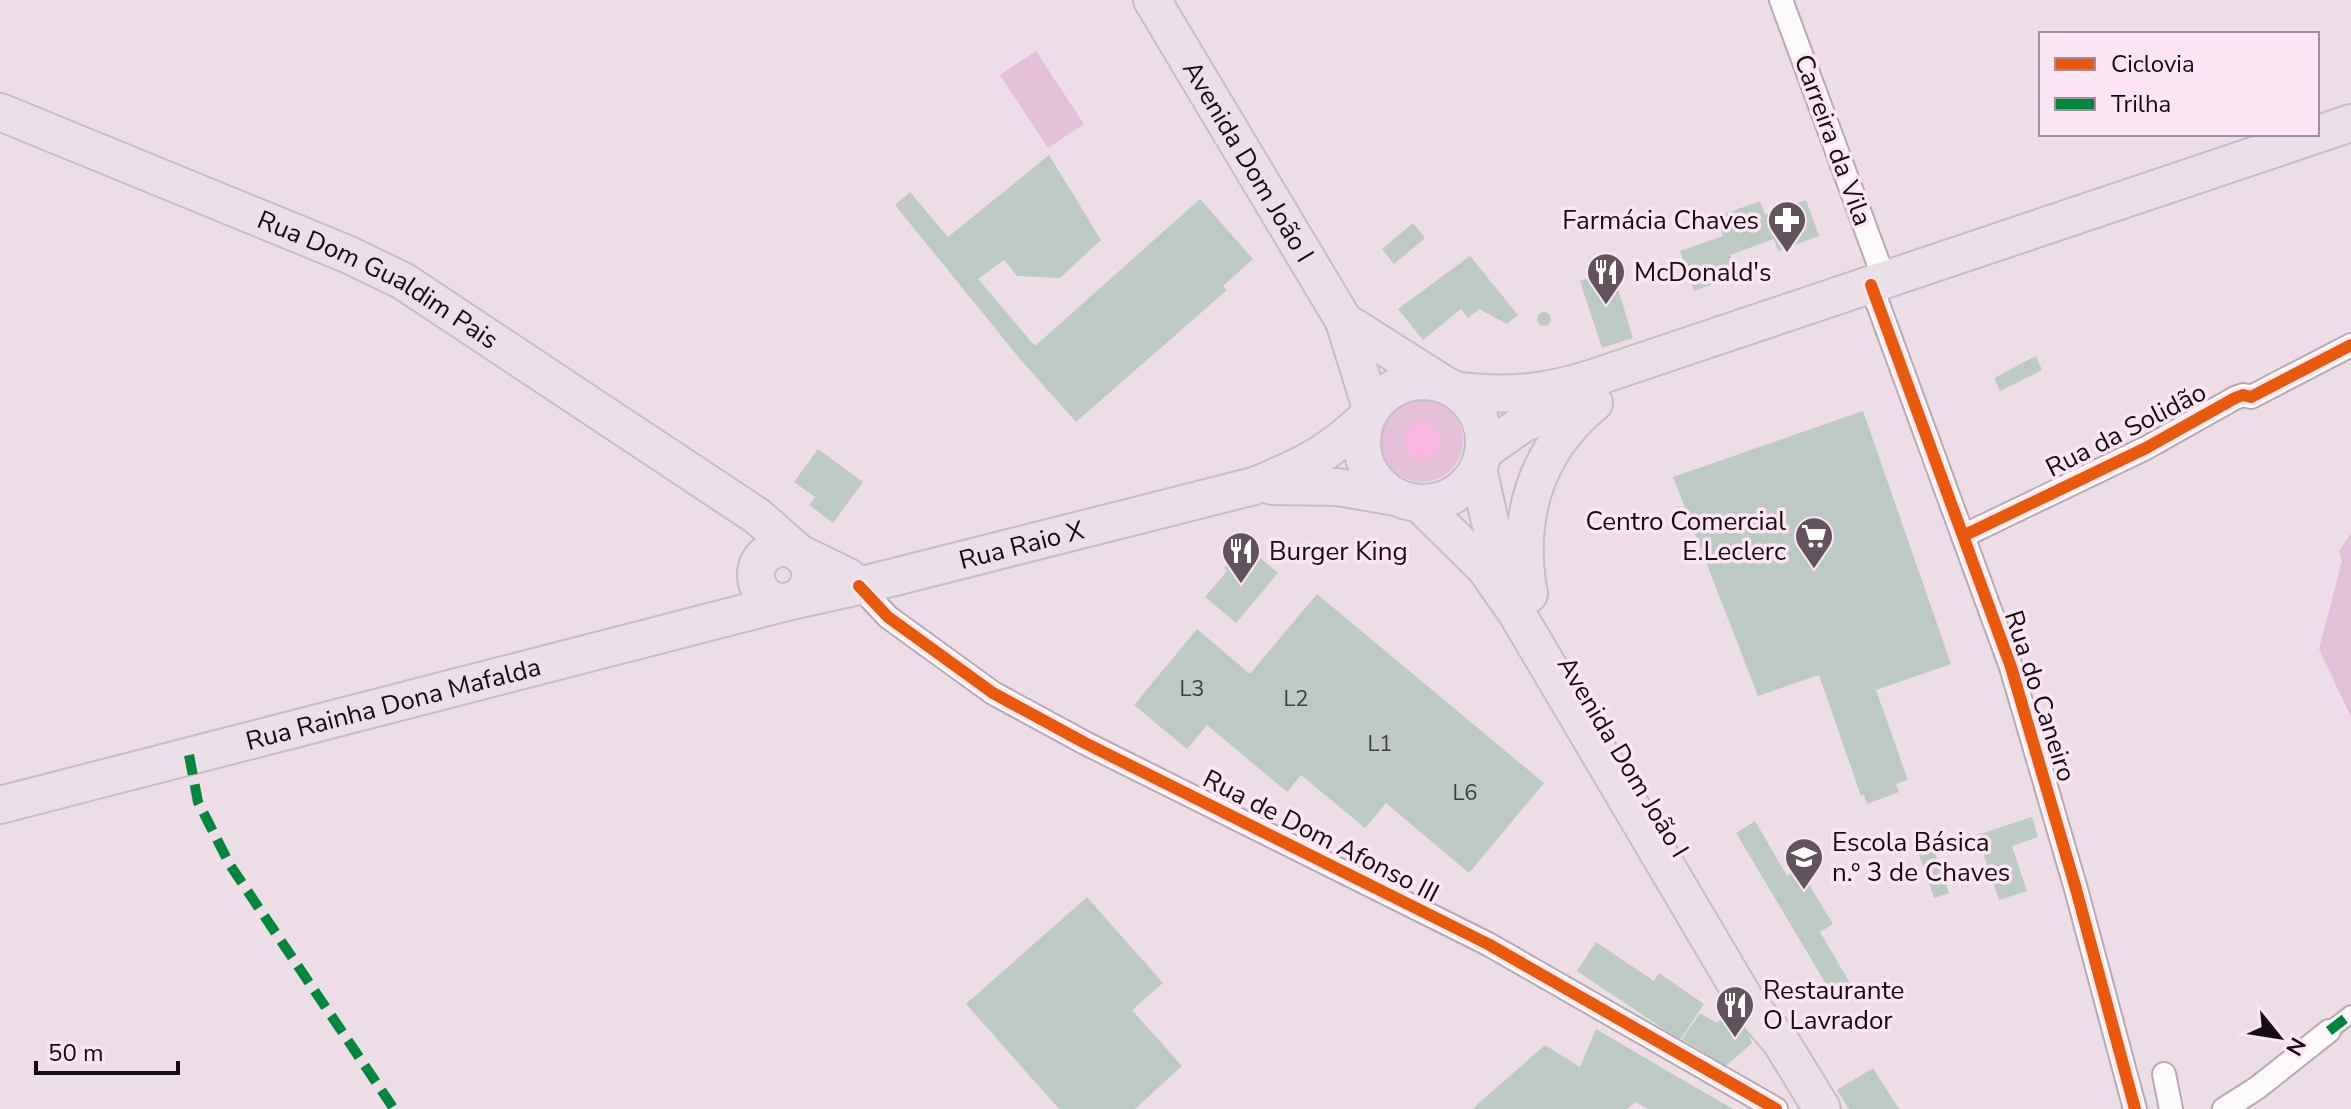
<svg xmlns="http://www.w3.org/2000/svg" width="2351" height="1109" viewBox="0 0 2351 1109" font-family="'Nunito Sans',sans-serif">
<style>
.green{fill:#e5bfd8}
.water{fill:#f9b6e3}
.building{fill:#bdcac4}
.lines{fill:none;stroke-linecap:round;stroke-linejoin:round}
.pedestrian-casing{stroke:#b7aab2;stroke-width:20}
.minor-casing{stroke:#b7aab2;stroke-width:26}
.primary-casing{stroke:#c5bec2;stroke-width:40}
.pedestrian{stroke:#fcfafb;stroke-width:16}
.minor{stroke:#fcfafb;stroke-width:22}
.primary{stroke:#ebe0e8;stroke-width:36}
.quiet{stroke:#00873e;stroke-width:10;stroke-dasharray:20 10;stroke-linecap:butt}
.cycleway-casing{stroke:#fde6f4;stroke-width:17}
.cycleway{stroke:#e8590c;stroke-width:12}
.labels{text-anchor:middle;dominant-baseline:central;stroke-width:7;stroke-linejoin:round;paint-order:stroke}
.number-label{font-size:22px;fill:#3f3b3e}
.street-label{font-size:26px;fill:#150b12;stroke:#fde6f4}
.poi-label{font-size:26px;fill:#150b12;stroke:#fde6f4;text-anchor:start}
</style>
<rect width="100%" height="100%" fill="#eddde7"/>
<g class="green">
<polygon points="1036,51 1084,124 1048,148 1000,75"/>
<circle cx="1422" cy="441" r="41"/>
<polygon points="2351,534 2351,717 2319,649 2342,561 2339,551"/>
</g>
<circle class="water" cx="1422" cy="442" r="18"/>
<g class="building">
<polygon points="1049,155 1101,240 1060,278 1017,276 1004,260 978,279 1035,346 1200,199 1253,259 1223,286 1227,290 1076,422 1020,359 895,205 910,192 948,237"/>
<polygon points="1806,200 1819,236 1778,251 1774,239 1730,255 1737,275 1694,291 1680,251 1723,236 1717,217 1760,201 1765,215"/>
<polygon points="1413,223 1425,238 1394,264 1382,249"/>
<polygon points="1470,256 1518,315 1507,324 1479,309 1468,318 1461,309 1423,340 1398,309"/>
<polygon points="1612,270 1633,338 1602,348 1580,281"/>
<circle cx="1544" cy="319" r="7"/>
<polygon points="2036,356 2042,370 2000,391 1994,378"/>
<polygon points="1863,411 1951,664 1876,690 1908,780 1896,784 1899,792 1867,804 1864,795 1861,796 1819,675 1758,696 1673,477"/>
<polygon points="818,449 863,482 833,523 809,505 815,497 794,482"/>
<polygon points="1244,544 1278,573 1236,623 1205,597 1227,571 1224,568"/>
<polygon points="1317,594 1544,783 1469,873 1386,803 1365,828 1301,775 1287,792 1207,725 1187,749 1134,705 1197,629 1250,674"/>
<polygon points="2032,817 2038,837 2012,846 2027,891 1999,900 1977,835"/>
<polygon points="1755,821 1787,876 1799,868 1833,924 1820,932 1850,983 1832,994 1736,833"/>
<polygon points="1934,849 1949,893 1934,898 1919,855"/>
<polygon points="1087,897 1163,983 1132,1010 1182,1066 1135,1109 1059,1109 966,1004"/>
<polygon points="1596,942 1654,981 1659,973 1704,1004 1680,1040 1577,971"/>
<polygon points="1735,1007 1748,1030 1747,1031 1752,1043 1726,1066 1682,1039 1700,1013 1717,1023"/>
<polygon points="1596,1029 1688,1083 1733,1109 1648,1109 1635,1102 1627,1109 1472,1109 1545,1045 1580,1067"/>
<polygon points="1873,1068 1899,1109 1849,1109 1837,1090"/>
</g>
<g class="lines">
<g class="pedestrian-casing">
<polyline id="pedestrian" points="2329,1031 2351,1014"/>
</g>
<g class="minor-casing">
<g id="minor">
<polyline points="1781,0 1885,281"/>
<polyline points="1871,285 2011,667 2076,889 2135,1109"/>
<polyline points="1963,536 2146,448 2235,398 2243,395 2251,397 2351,345"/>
<polyline points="859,586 888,617 993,693 1085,743 1488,944 1776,1109"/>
<polyline points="2164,1074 2171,1109"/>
<polyline points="2224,1109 2257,1088 2329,1031"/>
</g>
</g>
<g class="primary-casing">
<g id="primary">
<path id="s1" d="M1152 0 1344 321 1371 408"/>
<path id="s2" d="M0 112 347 254 403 281 757 516 799 553 848 577 859 586"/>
<polyline points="1344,321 1440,382"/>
<circle cx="1423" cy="442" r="61"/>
<path d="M1458 391C1507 396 1542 394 1590 379L2351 123"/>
<polyline points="1484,451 1524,423 1585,400"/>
<polyline points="1478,468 1489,518 1500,555 1520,586"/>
<polyline points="1272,486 1337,487 1396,497"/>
<polyline points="1419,503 1485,568 1516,612 1746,1001 1781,1042 1822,1109"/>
<circle cx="783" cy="575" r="27"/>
<path d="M1529 594C1515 520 1535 451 1594 403"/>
<path id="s3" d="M0 805 787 602 859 586 1254 486C1301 467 1329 454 1366 418"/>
</g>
</g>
<use href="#pedestrian" class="pedestrian"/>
<use href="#minor" class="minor"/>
<use href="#primary" class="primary"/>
<g class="quiet">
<polyline points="189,755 198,802 230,865 394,1109"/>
<polyline points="2329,1031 2351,1014"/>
</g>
<g class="cycleway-casing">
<g id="cycleway">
<polyline points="1871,285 2011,667 2076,889 2135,1109"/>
<polyline points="1963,536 2146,448 2235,398 2243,395 2251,397 2351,345"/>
<polyline points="859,586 888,617 993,693 1085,743 1488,944 1776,1109"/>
</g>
</g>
<use href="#cycleway" class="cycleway"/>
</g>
<defs>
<g id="pharmacy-pin" transform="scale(2)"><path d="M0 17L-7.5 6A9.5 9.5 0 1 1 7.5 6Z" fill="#61545d" stroke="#fde6f4"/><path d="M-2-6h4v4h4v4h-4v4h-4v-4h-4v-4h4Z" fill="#fff"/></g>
<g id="restaurant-pin" transform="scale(2)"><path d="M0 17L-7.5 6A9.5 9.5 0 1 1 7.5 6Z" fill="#61545d" stroke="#fde6f4"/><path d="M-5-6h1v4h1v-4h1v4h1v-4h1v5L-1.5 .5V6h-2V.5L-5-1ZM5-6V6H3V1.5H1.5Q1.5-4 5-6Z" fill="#fff"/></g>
<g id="supermarket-pin" transform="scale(2)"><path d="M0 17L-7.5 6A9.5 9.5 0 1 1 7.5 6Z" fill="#61545d" stroke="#fde6f4"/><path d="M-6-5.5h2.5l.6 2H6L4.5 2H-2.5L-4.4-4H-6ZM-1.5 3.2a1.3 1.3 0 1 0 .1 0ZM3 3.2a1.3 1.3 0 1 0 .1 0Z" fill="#fff"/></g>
<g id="school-pin" transform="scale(2)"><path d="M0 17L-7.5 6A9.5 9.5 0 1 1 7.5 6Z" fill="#61545d" stroke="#fde6f4"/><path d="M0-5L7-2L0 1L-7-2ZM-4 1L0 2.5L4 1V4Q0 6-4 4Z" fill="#fff"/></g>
</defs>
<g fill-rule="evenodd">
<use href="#pharmacy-pin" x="1787" y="220"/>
<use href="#restaurant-pin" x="1606" y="272"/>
<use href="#supermarket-pin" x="1814" y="536"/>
<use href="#restaurant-pin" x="1241" y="551"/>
<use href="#school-pin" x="1804" y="857"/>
<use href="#restaurant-pin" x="1735" y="1005"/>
</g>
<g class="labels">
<g class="number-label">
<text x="1192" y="689">L3</text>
<text x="1296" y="699">L2</text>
<text x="1380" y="744">L1</text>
<text x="1465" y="793">L6</text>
</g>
<g class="street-label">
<text transform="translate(1833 140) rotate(70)">Carreira da Vila</text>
<text stroke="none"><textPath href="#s1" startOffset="188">Avenida Dom João I</textPath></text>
<text stroke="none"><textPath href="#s2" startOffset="414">Rua Dom Gualdim Pais</textPath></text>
<text transform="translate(2126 430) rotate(-27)">Rua da Solidão</text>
<text stroke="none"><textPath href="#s3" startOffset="1054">Rua Raio X</textPath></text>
<text transform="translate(2040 696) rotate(72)">Rua do Caneiro</text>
<text stroke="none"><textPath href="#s3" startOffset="406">Rua Rainha Dona Mafalda</textPath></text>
<text transform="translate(1623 757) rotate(59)">Avenida Dom João I</text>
<text transform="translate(1321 836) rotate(27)">Rua de Dom Afonso III</text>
</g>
<g class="poi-label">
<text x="1759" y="220" text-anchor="end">Farmácia Chaves</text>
<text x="1634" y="272">McDonald's</text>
<text x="1786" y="521" text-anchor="end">Centro Comercial<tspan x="1786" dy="30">E.Leclerc</tspan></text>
<text x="1269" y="551">Burger King</text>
<text x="1832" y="842">Escola Básica<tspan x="1832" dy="30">n.º 3 de Chaves</tspan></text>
<text x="1763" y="990">Restaurante<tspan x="1763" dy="30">O Lavrador</tspan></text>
</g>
</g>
<rect x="2039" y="32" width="280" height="104" fill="#fde6f4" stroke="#a08e9a" stroke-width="2"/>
<rect x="2055" y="58" width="40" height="12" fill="#e8590c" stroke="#a08e9a" stroke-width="2"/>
<text x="2111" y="72" font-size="24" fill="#150b12">Ciclovia</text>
<rect x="2055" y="98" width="40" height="12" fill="#00873e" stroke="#a08e9a" stroke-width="2"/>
<text x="2111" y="112" font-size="24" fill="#150b12">Trilha</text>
<g transform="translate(2279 1037) rotate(120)" stroke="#fde6f4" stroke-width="6" paint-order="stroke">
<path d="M0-6L14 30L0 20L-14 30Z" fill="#150b12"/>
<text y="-12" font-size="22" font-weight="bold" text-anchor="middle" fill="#150b12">N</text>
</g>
<path d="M36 1061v12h142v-12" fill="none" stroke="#150b12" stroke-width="4"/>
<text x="48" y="1061" font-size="24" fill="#150b12" stroke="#fde6f4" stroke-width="6" paint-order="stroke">50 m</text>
</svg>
